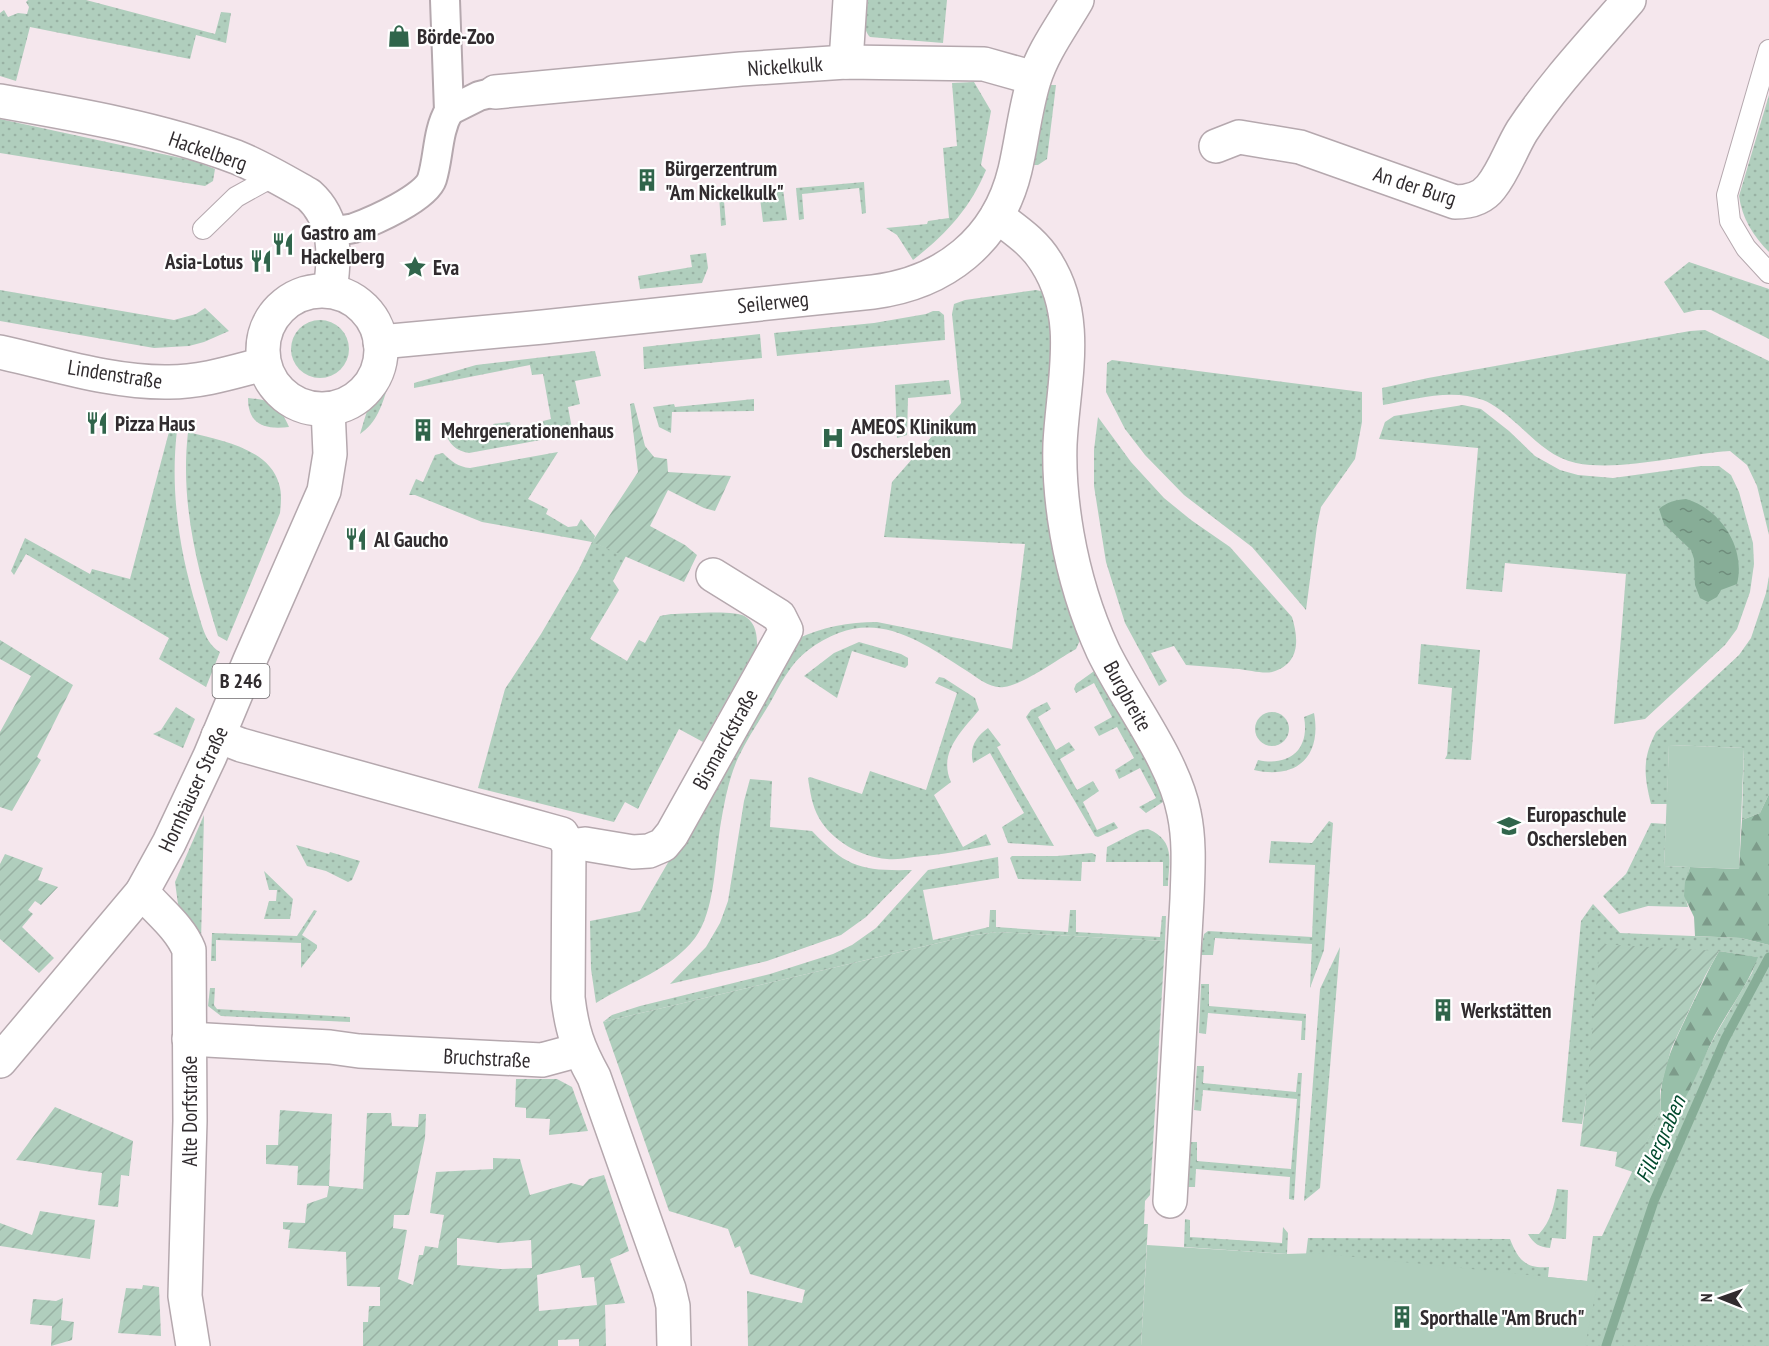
<svg xmlns="http://www.w3.org/2000/svg" width="1769" height="1346" viewBox="0 0 1769 1346" font-family="'PT Sans Narrow',sans-serif">
<style>
.grass{fill:url(#grass-dots)}
.forest{fill:url(#forest-firs)}
.park{fill:#b0cebd}
.garden{fill:url(#garden-furrows);fill-rule:evenodd}
.water{fill:url(#water-ripples)}
.lines{fill:none;stroke-linecap:round;stroke-linejoin:round}
.stream{stroke:#87ad97;stroke-width:9}
.service-casing{stroke:#b5a8ae;stroke-width:22}
.pedestrian-casing{stroke:#b5a8ae;stroke-width:32}
.minor-casing{stroke:#b5a8ae;stroke-width:36}
.primary-casing{stroke:#b5a8ae;stroke-width:36}
.service{stroke:#fff;stroke-width:20}
.pedestrian{stroke:#fff;stroke-width:28}
.minor{stroke:#fff;stroke-width:33}
.primary{stroke:#fff;stroke-width:33}
.labels{text-anchor:middle;dominant-baseline:central;stroke-width:4.5;stroke-linejoin:round;paint-order:stroke}
.shield{fill:#fff;stroke:#6f6b6d;stroke-width:1.5}
.shield-label{font-size:20px;font-weight:bold;fill:#312c2f}
.poi-label{font-size:21px;font-weight:bold;fill:#312c2f;stroke:#fff;text-anchor:start}
.street-label{font-size:21px;fill:#312c2f;stroke:#fff}
.water-label{font-size:22px;font-style:italic;fill:#00492d;stroke:#fff}
</style>
<defs>
<pattern id="grass-dots" width="8" height="8" patternUnits="userSpaceOnUse" patternTransform="scale(1.5)"><rect width="8" height="8" fill="#b0cebd"/><path d="M2 2h.1M6 6h.1" fill="none" stroke="#98b1a3" stroke-width="1.8" stroke-linecap="round"/></pattern>
<pattern id="forest-firs" width="22" height="20" patternUnits="userSpaceOnUse" patternTransform="scale(1.5)"><rect width="22" height="20" fill="#98bfa9"/><path d="M5 1l3.5 6h-7zM16 11l3.5 6h-7z" fill="#7d9b8a"/></pattern>
<pattern id="garden-furrows" width="10" height="10" patternUnits="userSpaceOnUse" patternTransform="scale(1.5)"><rect width="10" height="10" fill="#b0cebd"/><path d="M-1 1l2-2M0 10L10 0M9 11l2-2" fill="none" stroke="#98b1a3"/></pattern>
<pattern id="water-ripples" width="26" height="14" patternUnits="userSpaceOnUse" patternTransform="scale(1.5)"><rect width="26" height="14" fill="#87ad97"/><path d="M2 4q2-2 4 0t4 0M15 11q2-2 4 0t4 0" fill="none" stroke="#6f8d7c"/></pattern>
</defs>
<rect width="100%" height="100%" fill="#f5e7ed"/>
<g class="grass">
<polygon points="28,0 86,0 215,34 221,12 231,13 226,43 196,35 190,59 30,27 16,81 0,76 0,13 4,10 8,17 18,13 27,14 29,7 26,2"/>
<path d="M868 0H947L943 43 870 37C861 28 867 12 868 0Z"/>
<path d="M974 82 991 111 981 165 986 170C970 209 945 235 913 260L897 235 886 228 927 224 928 221 949 218 943 148 957 146 952 83Z"/>
<polygon points="1050,85 1056,85 1047,159 1038,165 1034,165 1033,162"/>
<path d="M1769 95V252C1753 236 1742 218 1739 196Z"/>
<polygon points="0,119 195,161 215,169 213,181 205,186 0,153"/>
<polygon points="864,182 866,213 862,214 859,188 802,194 804,219 799,220 796,188"/>
<polygon points="783,189 787,220 763,222 760,198 724,201 726,225 721,226 719,195"/>
<polygon points="706,253 708,268 702,283 640,289 638,276 692,267 690,255"/>
<polygon points="1689,262 1769,289 1769,339 1711,310 1697,310 1684,313 1664,282"/>
<polygon points="0,290 174,320 196,314 205,308 229,331 204,342 189,346 154,348 0,321"/>
<path d="M1036 290 1045 292 1051 311 1082 636 1076 649C1058 659 1023 685 1004 687 990 689 978 678 967 671 911 635 868 605 807 651 790 664 780 685 770 703 759 721 747 739 738 758 728 780 724 805 720 828 715 861 715 911 695 938 671 970 629 982 596 1003L591 969 590 921 640 911 797 639C823 627 848 622 877 622L1012 649 1025 544 884 537 892 482 961 403 952 314 954 304 965 300Z"/>
<polygon points="933,311 939,311 944,315 945,340 777,356 774,333 874,323 926,314"/>
<circle cx="320" cy="349" r="29"/>
<path d="M1705 330 1769 361V535L1757 486 1747 465 1730 451C1682 454 1622 472 1576 463 1550 457 1535 440 1516 423 1507 415 1494 404 1483 400 1452 388 1415 399 1383 405L1382 388 1428 378 1690 331Z"/>
<polygon points="760,334 762,358 644,369 643,347"/>
<path d="M595 351 601 376 575 381 580 404 568 407 573 434 469 453C456 451 449 444 445 432L463 429 465 439 494 434 493 424 510 422 511 426 519 425 520 434 544 430 543 421 551 419 543 374 532 375 530 365 414 388V383L476 365Z"/>
<polygon points="1112,360 1362,392 1362,422 1355,459 1321,507 1317,526 1306,610 1252,547 1184,495 1145,455 1125,429 1106,392 1107,363"/>
<polygon points="949,380 951,394 908,398 907,435 897,438 895,385"/>
<path d="M388 386C382 405 377 423 360 434 368 410 366 403 388 386Z"/>
<path d="M248 398C272 400 279 405 289 427 265 430 248 425 248 398Z"/>
<polygon points="754,399 754,411 672,412 671,433 659,427 653,407 674,404 675,407"/>
<polygon points="1463,405 1481,409 1509,431 1535,456 1560,470 1578,475 1613,478 1701,466 1719,466 1731,475 1739,492 1753,543 1754,564 1750,592 1737,629 1725,645 1645,719 1614,724 1626,574 1505,563 1502,592 1466,589 1478,448 1379,439 1385,422 1394,416"/>
<path d="M1098 417 1131 462 1164 498 1191 520 1230 547 1292 617C1299 640 1300 664 1272 672 1263 674 1248 670 1239 669 1221 668 1204 666 1186 665L1174 646 1151 653 1167 681 1159 686 1125 623 1106 562 1094 486V450Z"/>
<path d="M170 428 177 430C170 491 179 550 197 609 202 625 205 643 220 652L206 687 159 659 169 638 26 554 14 575 11 571 25 538 90 574 92 569 130 579Z"/>
<path d="M188 432C219 440 269 448 279 484 282 493 281 503 280 513L227 641 218 636C197 568 180 503 188 432Z"/>
<path d="M558 452 528 499 548 509 546 514 568 527 577 526 581 519 595 536 593 542 626 556 613 581 619 590 590 639 627 661 639 640 645 643 660 616 671 614C686 614 736 609 746 617 756 624 757 635 757 646L703 742 679 729 638 809 625 802 614 822 478 788 505 689 541 634 579 569 592 542 482 522 415 495H409L416 479 423 482 435 455 443 453C451 461 458 467 470 468Z"/>
<path d="M1769 576V794L1760 813 1742 820 1744 748 1669 745 1667 804H1651C1644 775 1642 759 1656 732L1739 655 1751 638 1766 593Z"/>
<polygon points="859,642 901,654 908,658 908,665 905,668 852,651 837,698 804,676 834,653"/>
<polygon points="1421,644 1480,650 1471,760 1445,759 1447,755 1452,688 1418,684"/>
<polygon points="1097,669 1155,771 1166,800 1146,813 1139,807 1156,798 1140,768 1119,779 1115,770 1134,758 1117,727 1099,736 1094,727 1112,717 1094,683 1076,693 1074,689 1076,684"/>
<path d="M939 677 944 678 975 698 979 710C961 732 938 753 951 782L934 795 963 847 986 834 991 845C966 850 940 855 914 857 906 858 896 860 887 859 861 857 832 841 819 818 812 806 810 791 808 778L810 777 862 794 870 771 926 790 957 693 935 683Z"/>
<polygon points="1047,702 1051,709 1038,717 1056,750 1069,742 1075,750 1060,759 1077,790 1093,781 1099,791 1083,802 1097,830 1114,822 1118,828 1098,837 1095,836 1026,717 1031,710"/>
<polygon points="176,707 195,719 183,748 153,734 161,730"/>
<circle cx="1272" cy="729" r="17"/>
<path d="M1314 713C1322 756 1297 780 1254 770L1258 760C1290 767 1310 749 1304 717Z"/>
<path d="M988 728 1001 745 997 747 1054 846 1008 843 1002 827 1024 813 990 753 973 763C969 747 976 737 988 728Z"/>
<path d="M750 779 772 781 770 827 812 831C847 868 862 871 912 870L866 917 841 935 767 961 670 984 706 947 720 923 728 901 744 801Z"/>
<polygon points="204,815 201,942 178,904 175,882"/>
<polygon points="1329,821 1333,823 1324,950 1310,988 1312,944 1215,938 1213,955 1200,955 1204,934 1208,931 1312,937 1315,865 1269,863 1271,841 1312,843"/>
<path d="M1651 823 1666 824 1664 866 1690 867C1685 882 1683 892 1688 907L1648 906 1619 914 1603 896 1626 874Z"/>
<path d="M1148 829C1176 841 1169 861 1168 886H1163V862H1106L1107 847 1140 830Z"/>
<polygon points="296,845 329,854 330,852 360,861 352,880 348,882 326,871 307,866"/>
<polygon points="1092,853 1096,855 1095,862 1082,862 1081,881 1018,879 1010,858 1012,856 1057,856"/>
<polygon points="998,857 999,878 923,890 933,940 989,927 990,910 996,910 996,927 1068,932 1070,910 1076,910 1076,932 1160,937 1162,916 1166,916 1165,941 997,932 968,936 603,1022 612,1015 640,1006 770,974 833,954 852,945 876,928 928,870"/>
<polygon points="264,871 293,899 290,919 264,919 269,901 276,901 277,890 269,890"/>
<path d="M1593 904 1620 933 1741 938 1769 945V1346H1512L1301 1295 1308 1238 1510 1239C1518 1260 1526 1269 1549 1267L1548 1277 1587 1281 1593 1236H1602L1661 1110 1673 1118 1716 1034 1752 973 1757 957 1719 951H1700L1586 1099 1582 1124 1562 1122 1581 921Z"/>
<polygon points="314,910 317,911 302,935 317,945 317,948 301,968 301,943 216,940 216,961 211,961 212,933 297,936"/>
<polygon points="1340,947 1320,1188 1304,1201 1320,989"/>
<polygon points="1201,984 1209,984 1209,1006 1306,1014 1305,1040 1301,1040 1302,1021 1208,1013 1206,1034 1199,1033"/>
<polygon points="210,988 215,988 214,1005 217,1009 350,1017 350,1022 221,1016 208,1006"/>
<polygon points="1197,1066 1204,1066 1203,1083 1296,1092 1298,1073 1302,1073 1294,1200 1289,1199 1290,1177 1196,1169 1195,1187 1188,1187 1190,1142 1197,1142 1197,1161 1291,1169 1297,1099 1203,1090 1201,1111 1194,1110"/>
<path d="M1557 1189 1568 1190 1566 1239 1552 1238 1550 1248C1539 1247 1534 1244 1528 1234H1539C1551 1221 1554 1206 1557 1189Z"/>
<polygon points="1185,1219 1190,1220 1190,1237 1282,1243 1283,1227 1288,1233 1287,1254 1184,1247"/>
</g>
<g class="forest">
<polygon points="1769,794 1769,945 1741,938 1695,936 1694,917 1684,896 1685,882 1690,867 1739,869 1742,820 1760,813"/>
<path d="M1719 951 1758 957C1748 985 1729 1009 1715 1035 1701 1063 1691 1092 1673 1118L1661 1110C1658 1072 1675 1042 1690 1009 1700 989 1708 970 1719 951Z"/>
</g>
<g class="park">
<polygon points="1669,745 1744,748 1739,869 1664,866"/>
<polygon points="1147,1245 1287,1254 1316,1253 1587,1281 1597,1286 1585,1346 1141,1346"/>
</g>
<g class="garden">
<polygon points="634,403 645,446 654,457 667,459 668,472 731,476 715,511 704,508 668,490 650,526 685,545 697,555 684,582 592,542 638,472 630,404"/>
<polygon points="0,640 73,685 37,757 41,760 12,811 0,807 0,732 31,676 0,659"/>
<polygon points="5,854 43,868 38,880 58,887 41,905 35,901 28,910 33,914 22,927 54,958 39,973 0,939 0,864"/>
<polygon points="997,932 1165,941 1150,1195 1145,1201 1144,1224 1148,1224 1141,1346 748,1346 747,1291 802,1303 805,1290 750,1274 740,1246 735,1248 728,1229 669,1211 603,1022 968,936"/>
<polygon points="1600,944 1719,951 1705,976 1671,1049 1660,1091 1661,1110 1633,1172 1615,1166 1617,1152 1580,1146 1586,1099"/>
<polygon points="516,1079 557,1079 572,1087 588,1131 549,1135 550,1119 526,1118 526,1108 515,1107"/>
<path d="M55 1107 133 1141 129 1176 121 1175 118 1207 98 1205 102 1173C73 1170 45 1163 16 1160Z"/>
<path d="M280 1110 332 1114 329 1186 363 1189 367 1113H391L392 1126 418 1127 419 1114H426L425 1138 409 1215H394L393 1228 407 1230 398 1279 413 1285 419 1255H423L425 1246 438 1248 444 1215 430 1213 436 1172 493 1169V1158L520 1159 530 1195 571 1183 583 1186 589 1179 604 1175 629 1251 610 1259 625 1303 605 1305 606 1346H579V1339L558 1340V1346H363V1322H368L369 1306H380V1287L347 1286 346 1252 288 1248 290 1230 283 1229V1222L305 1223 307 1204 327 1197 329 1186 297 1185 298 1166 266 1164V1145H278ZM457 1238 499 1243 531 1240 532 1268 501 1269 457 1265ZM580 1265 582 1278 594 1277 597 1305 539 1311 537 1275Z"/>
<polygon points="40,1211 95,1220 90,1259 0,1246 0,1223 32,1235"/>
<polygon points="143,1285 159,1287 161,1336 118,1333 126,1288 142,1289"/>
<polygon points="63,1298 61,1320 74,1322 72,1340 51,1346 52,1326 30,1324 33,1299 56,1301"/>
</g>
<path class="water" d="M1686 499C1721 509 1746 548 1737 584L1721 590 1717 597 1708 602 1700 598 1695 585 1694 559 1691 550 1664 524 1659 509C1667 502 1675 500 1686 499Z"/>
<g class="lines">
<polyline class="stream" points="1606,1346 1654,1201 1725,1039 1769,957"/>
<g class="service-casing">
<g id="service">
<polyline points="1769,50 1727,195 1730,221 1746,248 1769,273"/>
<polyline points="203,229 236,197 274,176"/>
</g>
</g>
<g class="pedestrian-casing">
<g id="pedestrian">
<polyline points="449,111 479,96 495,92"/>
<path d="M330 231C338 230 346 230 354 228 373 221 426 198 432 179 439 156 437 132 449 111L445 0"/>
</g>
</g>
<g class="minor-casing">
<g id="minor">
<polyline points="846,62 850,0"/>
<polyline points="495,92 741,69 846,62 984,64 1034,78"/>
<path d="M0 101C80 115 160 129 236 157 261 167 286 182 309 195 337 220 335 258 330 291"/>
<path d="M1216 146 1239 137 1300 147 1455 202C1469 202 1482 199 1491 187 1504 171 1511 149 1522 131 1553 84 1592 43 1629 0"/>
<path d="M997 216C1015 230 1034 242 1046 262 1082 318 1063 382 1060 444 1059 474 1062 505 1067 534 1074 574 1086 614 1103 651 1127 701 1174 760 1184 813 1190 841 1188 870 1187 899L1170 1201"/>
<path d="M380 342 543 327 873 292C944 283 998 241 1015 170 1022 140 1025 109 1034 80 1043 51 1062 26 1077 0"/>
<path d="M218 736 241 745 562 834 569 846 568 998C572 1031 578 1048 594 1077L669 1289 673 1306 674 1346"/>
<polyline points="569,846 585,844 633,852 649,851 663,845 672,834 786,630 779,616 713,575"/>
<path d="M142 892C158 911 180 927 189 950L190 1121 185 1296 193 1346"/>
<polyline points="189,1039 330,1047 359,1051 542,1060 579,1050"/>
</g>
</g>
<g class="primary-casing">
<g id="primary">
<circle cx="322" cy="350" r="59"/>
<path d="M0 352C55 364 112 383 169 382 202 382 233 372 264 364"/>
<polyline points="0,1061 142,892 169,843 210,756 250,660 324,491 330,454 328,409"/>
</g>
</g>
<use href="#service" class="service"/>
<use href="#pedestrian" class="pedestrian"/>
<use href="#minor" class="minor"/>
<use href="#primary" class="primary"/>
</g>
<defs>
<g id="shop-bare" transform="scale(1.8)"><path d="M-5-2.5h2.3a2.7 3.5 0 0 1 5.4 0H5L5.5 6h-11ZM-1.5-2.5h3a1.5 2.3 0 0 0-3 0Z" fill="#30654b" stroke="#fff" stroke-width="2.5" paint-order="stroke"/></g>
<g id="building-bare" transform="scale(1.8)"><path d="M-4-6H4V6H1V3H-1V6H-4ZM-2.5-4.3h1.7v1.8h-1.7ZM.8-4.3h1.7v1.8H.8ZM-2.5-1h1.7V.8h-1.7ZM.8-1h1.7V.8H.8Z" fill="#30654b" stroke="#fff" stroke-width="2.5" paint-order="stroke"/></g>
<g id="restaurant-bare" transform="scale(1.8)"><path d="M-5-6h1v4h1v-4h1v4h1v-4h1v5L-1.5 .5V6h-2V.5L-5-1ZM5-6V6H3V1.5H1.5Q1.5-4 5-6Z" fill="#30654b" stroke="#fff" stroke-width="2.5" paint-order="stroke"/></g>
<g id="sight-bare" transform="scale(1.8)"><path d="M0-6L1.8-2.2L6-1.7L2.9 1.2L3.7 5.4L0 3.3L-3.7 5.4L-2.9 1.2L-6-1.7L-1.8-2.2Z" fill="#30654b" stroke="#fff" stroke-width="2.5" paint-order="stroke"/></g>
<g id="hospital-bare" transform="scale(1.8)"><path d="M-5-5h3v3.5h4V-5h3V5h-3V1.5h-4V5h-3Z" fill="#30654b" stroke="#fff" stroke-width="2.5" paint-order="stroke"/></g>
<g id="university-bare" transform="scale(1.8)"><path d="M0-5L7-2L0 1L-7-2ZM-4 1L0 2.5L4 1V4Q0 6-4 4Z" fill="#30654b" stroke="#fff" stroke-width="2.5" paint-order="stroke"/></g>
</defs>
<g fill-rule="evenodd">
<use href="#shop-bare" x="399" y="36"/>
<use href="#building-bare" x="647" y="180"/>
<use href="#restaurant-bare" x="283" y="244"/>
<use href="#restaurant-bare" x="261" y="261"/>
<use href="#sight-bare" x="415" y="267"/>
<use href="#restaurant-bare" x="97" y="423"/>
<use href="#building-bare" x="423" y="430"/>
<use href="#hospital-bare" x="833" y="438"/>
<use href="#restaurant-bare" x="356" y="539"/>
<use href="#university-bare" x="1509" y="826"/>
<use href="#building-bare" x="1443" y="1010"/>
<use href="#building-bare" x="1402" y="1317"/>
</g>
<g class="labels">
<rect class="shield" x="212.5" y="664" width="57" height="34" rx="4.5"/>
<g class="shield-label">
<text x="241" y="681">B 246</text>
</g>
<g class="poi-label">
<text x="417" y="36">Börde-Zoo</text>
<text x="665" y="168">Bürgerzentrum<tspan x="665" dy="24">"Am Nickelkulk"</tspan></text>
<text x="301" y="232">Gastro am<tspan x="301" dy="24">Hackelberg</tspan></text>
<text x="243" y="261" text-anchor="end">Asia-Lotus</text>
<text x="433" y="267">Eva</text>
<text x="115" y="423">Pizza Haus</text>
<text x="851" y="426">AMEOS Klinikum<tspan x="851" dy="24">Oschersleben</tspan></text>
<text x="441" y="430">Mehrgenerationenhaus</text>
<text x="374" y="539">Al Gaucho</text>
<text x="1527" y="814">Europaschule<tspan x="1527" dy="24">Oschersleben</tspan></text>
<text x="1461" y="1010">Werkstätten</text>
<text x="1420" y="1317">Sporthalle "Am Bruch"</text>
</g>
<g class="street-label">
<text transform="translate(785 66) rotate(-4)">Nickelkulk</text>
<text transform="translate(208 151) rotate(19)">Hackelberg</text>
<text transform="translate(1415 186) rotate(18)">An der Burg</text>
<text transform="translate(773 302) rotate(-6)">Seilerweg</text>
<text transform="translate(115 374) rotate(9)">Lindenstraße</text>
<text transform="translate(1128 696) rotate(61)">Burgbreite</text>
<text transform="translate(725 739) rotate(-61)">Bismarckstraße</text>
<text transform="translate(193 789) rotate(-65)">Hornhäuser Straße</text>
<text transform="translate(487 1058) rotate(3)">Bruchstraße</text>
<text transform="translate(189 1111) rotate(-90)">Alte Dorfstraße</text>
</g>
<g class="water-label">
<text transform="translate(1660 1139) rotate(-66)">Fillergraben</text>
</g>
</g>
<g transform="translate(1721 1298) rotate(271)" stroke="#ffffff" stroke-width="4.5" paint-order="stroke">
<path d="M0-4.5L10 22L0 15L-10 22Z" fill="#312c2f"/>
<text y="-9" font-size="16" font-weight="bold" text-anchor="middle" fill="#312c2f">N</text>
</g>
</svg>
